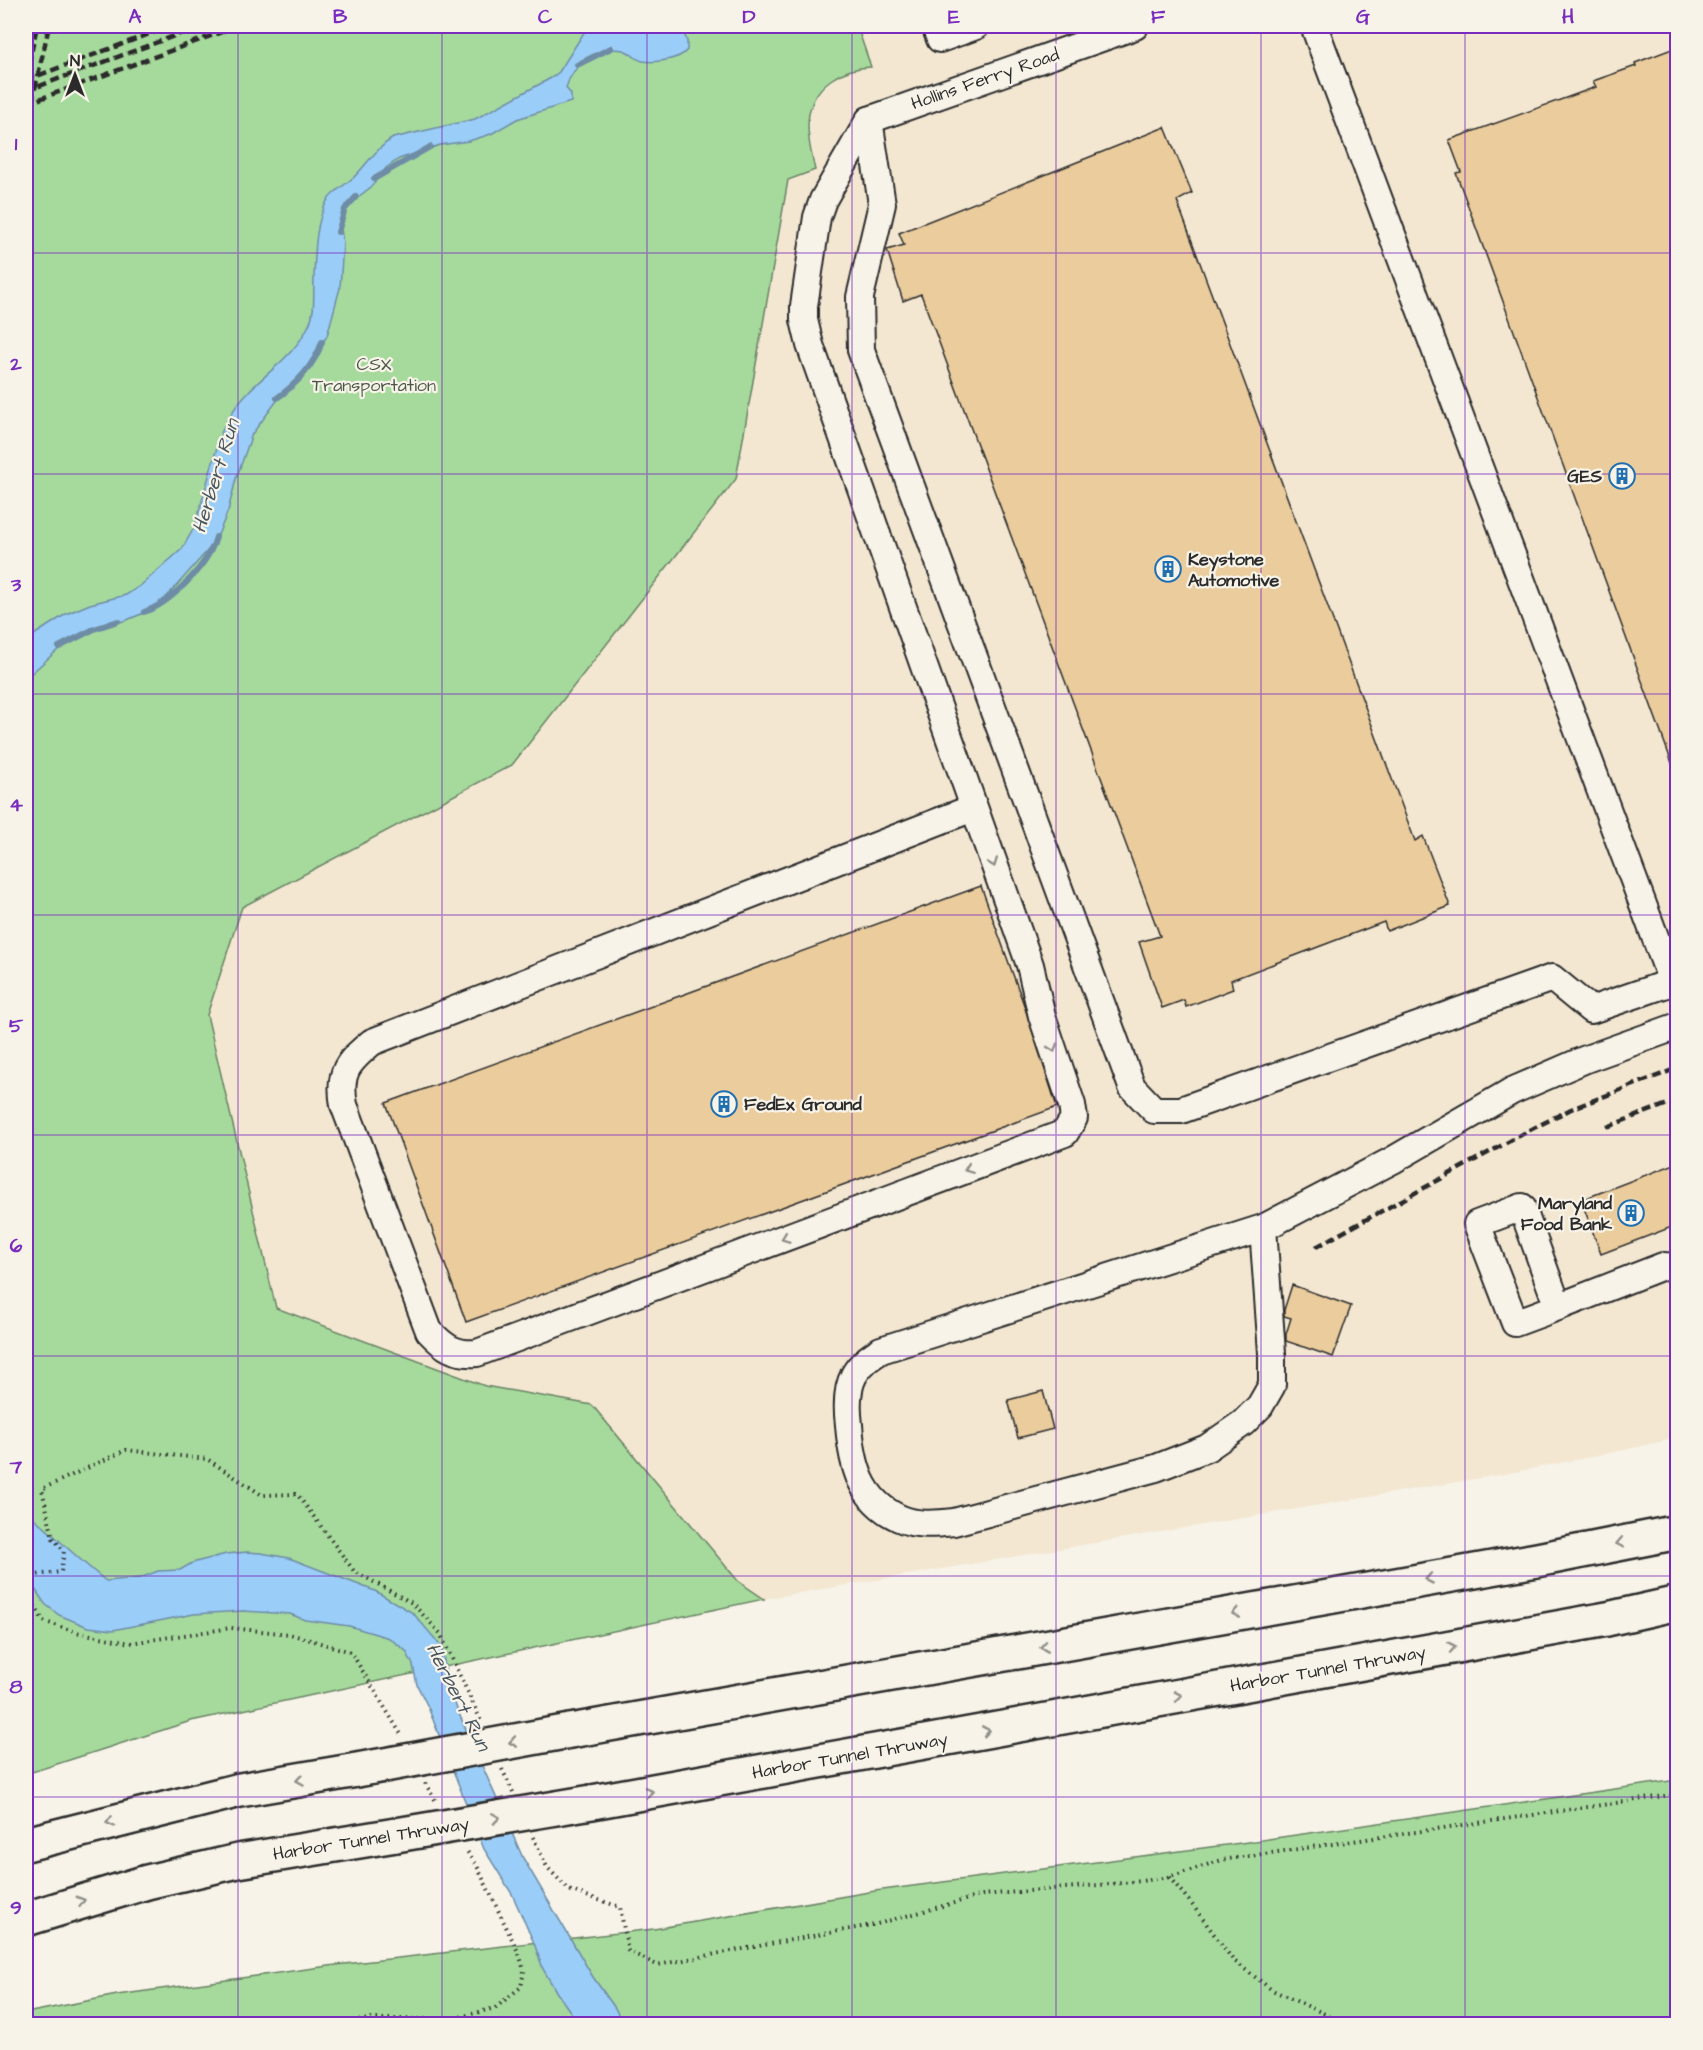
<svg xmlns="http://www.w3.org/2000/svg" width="1703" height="2050" viewBox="0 0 1703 2050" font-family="'Architects Daughter',sans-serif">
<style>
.built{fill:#f3e7d2}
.green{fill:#a6da9c;stroke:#688264;stroke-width:1.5}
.water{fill:#9acdf7;stroke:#6e8ca5;stroke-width:1.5}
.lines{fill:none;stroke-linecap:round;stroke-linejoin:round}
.stream{stroke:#6e8ca5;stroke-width:6}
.building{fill:#eacc9d;stroke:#2b2b2b;stroke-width:1.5}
.minor-casing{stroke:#2b2b2b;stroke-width:30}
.highway-casing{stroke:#2b2b2b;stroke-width:38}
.path{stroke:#2b2b2b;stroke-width:4;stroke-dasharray:1.5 4.5;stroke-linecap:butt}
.minor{stroke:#f7f3e8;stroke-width:26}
.highway{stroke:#f7f3e8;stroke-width:33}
.rail{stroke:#2b2b2b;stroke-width:4.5;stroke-dasharray:9 4.5;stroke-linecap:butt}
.highway-bridge-casing{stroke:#2b2b2b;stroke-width:38;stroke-linecap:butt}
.highway-bridge{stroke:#f7f3e8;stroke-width:33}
.oneway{stroke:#918f8a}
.grid{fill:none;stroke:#7b2cbf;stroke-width:1.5;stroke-opacity:0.55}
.labels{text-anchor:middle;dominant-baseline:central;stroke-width:4.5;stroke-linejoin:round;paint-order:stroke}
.street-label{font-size:18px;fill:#2b2b2b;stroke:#f7f3e8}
.park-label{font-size:18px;fill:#4a5747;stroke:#f7f3e8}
.poi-label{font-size:18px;font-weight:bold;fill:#2b2b2b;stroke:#f7f3e8;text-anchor:end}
.water-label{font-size:20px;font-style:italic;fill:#47545e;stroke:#f7f3e8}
.neatline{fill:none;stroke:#7b2cbf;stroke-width:2}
.grid-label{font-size:20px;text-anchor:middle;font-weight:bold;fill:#7b2cbf}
</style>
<rect width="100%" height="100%" fill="#f7f3e8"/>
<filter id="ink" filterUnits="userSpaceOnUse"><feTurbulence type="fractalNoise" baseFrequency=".0167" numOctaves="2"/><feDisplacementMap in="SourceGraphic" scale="12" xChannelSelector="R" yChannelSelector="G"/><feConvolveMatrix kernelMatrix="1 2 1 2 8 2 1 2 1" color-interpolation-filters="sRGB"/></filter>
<g filter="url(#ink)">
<polygon class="built" points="857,26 1677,26 1677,1438 1620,1451 1516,1472 764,1599 738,1581 592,1405 485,1386 276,1308 207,1015 242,907 512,765 736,479 788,180 815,170 811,149 809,115 815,97 839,73 856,68 871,66"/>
<g class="green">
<path d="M26 26H857L871 67C843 68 815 83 809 114 806 131 811 153 815 170L788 180 736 479 512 765 242 907 207 1015 276 1308 485 1386 592 1405 738 1581 764 1599 191 1721 26 1774Z"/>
<polygon points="1677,1780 1677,2024 26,2024 26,2014 31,2012 117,1995 336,1965 654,1929 875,1891 1241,1843"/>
</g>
<g class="water">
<path d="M588 26H681L687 41V50C680 60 654 63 643 61 634 59 631 52 623 50 598 45 572 65 566 88L571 94V102L517 119 491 134 469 141 440 145 399 159 386 168 371 187 344 208 340 221 343 243 340 288 327 336 298 380 279 398 252 434 236 479 228 511 215 542 163 601 151 610 127 620 94 629 74 638 60 648 26 678V640L66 614 90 604 126 595 140 586 182 549 195 526 221 433C228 418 237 403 249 391 270 370 294 355 308 327 316 311 313 295 314 278 315 253 315 223 327 201 335 189 348 184 357 174 369 161 378 147 393 138L475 119 551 78 559 72Z"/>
<path d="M26 1511C53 1534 78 1559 106 1581L140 1578 158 1571 180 1570 192 1563 226 1554 247 1552 261 1553 289 1558 375 1591 413 1613 442 1647 447 1680 457 1709 523 1858 593 1977 615 2008 623 2024H579L557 1993 543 1969 534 1943 512 1894 484 1849 428 1707 417 1685 413 1665 406 1651 389 1638 349 1626 305 1620 290 1614 243 1611 194 1614 113 1630 88 1627 59 1615 45 1604 26 1576Z"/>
</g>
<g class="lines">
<g class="stream">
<polyline points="577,65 611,48"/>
<polyline points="374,179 430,147"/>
<polyline points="338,232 345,209 356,197"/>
<path d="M277 398C297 384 315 364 322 342"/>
<path d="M144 612C170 604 209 564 216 537"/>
<polyline points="59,647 94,629 118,621"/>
</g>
</g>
<g class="building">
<polygon points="1677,47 1677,774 1676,774 1456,173 1461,172 1449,140 1596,87 1593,81 1636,66 1635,63"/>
<polygon points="1165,127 1192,193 1177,201 1415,841 1423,836 1450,906 1387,931 1384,922 1231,980 1233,989 1186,1007 1184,1000 1162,1008 1139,942 1160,936 921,294 903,301 887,250 904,245 899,233"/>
<polygon points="981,886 1023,1002 1057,1107 466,1322 386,1103"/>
<polygon points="1677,1163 1677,1225 1601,1254 1581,1200"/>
<polygon points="1292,1285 1351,1306 1333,1357 1286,1341 1286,1334 1291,1318 1284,1316 1284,1310"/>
<polygon points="1043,1391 1053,1429 1018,1438 1008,1400"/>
</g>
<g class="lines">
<g class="minor-casing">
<g id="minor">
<polyline points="935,26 940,39 976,26"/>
<polyline points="1314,26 1672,982"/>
<path d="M869 120 823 200 817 217 804 306V320L810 345 1030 965 1042 1016 1072 1105 1074 1118 1065 1133 477 1353C455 1355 444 1347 429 1331L344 1105C338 1072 348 1062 372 1042L973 808"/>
<polyline points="869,120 882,204 860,297 861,350 1132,1087 1154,1110 1181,1110 1552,978 1591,1010 1678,980"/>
<polyline points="869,120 1135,26"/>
<path d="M1263 1228 1272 1353V1385L1260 1406 1243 1423 1207 1448 1156 1468 954 1522C936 1524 916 1526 899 1518 860 1500 852 1464 849 1425 847 1409 846 1390 854 1375 861 1363 870 1357 881 1350L1263 1228 1393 1160 1512 1091 1586 1059 1678 1026"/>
<polyline points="1558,1307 1515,1323 1477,1224 1522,1207 1558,1307 1663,1266 1678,1267"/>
</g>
</g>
<g class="highway-casing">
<g id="highway">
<polyline points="570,1731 1537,1560 1678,1532"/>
<polyline points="592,1802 1607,1619 1678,1603"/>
<polyline points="26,1844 240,1790 357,1770"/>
<polyline points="26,1919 147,1882 238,1861 396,1835"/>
</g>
</g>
<g class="path">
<polyline points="26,1576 61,1572 64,1551 53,1538 42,1489 126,1450 207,1459 262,1495 297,1494 354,1571 412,1603 440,1633 482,1723"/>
<polyline points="26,1590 43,1621 76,1632 130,1643 231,1628 290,1634 351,1652 402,1736"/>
<polyline points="502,1769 513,1792"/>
<polyline points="425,1783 437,1803"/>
<polyline points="533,1837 547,1867 569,1890 620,1907 628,1951 657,1965 877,1924 983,1895 1134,1882 1169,1877 1222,1860 1678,1794"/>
<polyline points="1169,1877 1191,1903 1233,1960 1272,1990 1347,2024"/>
<polyline points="341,2024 369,2019 452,2019 495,2008 521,1987 524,1971 520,1956 477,1866 466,1850"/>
</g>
<use href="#minor" class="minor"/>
<use href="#highway" class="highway"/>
<g class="rail">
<polyline points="26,77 37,26"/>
<polyline points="26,80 171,26"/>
<polyline points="26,91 201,26"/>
<polyline points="26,104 238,26"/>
<polyline points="26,129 49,26"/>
<polyline points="1607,1127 1678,1100"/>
<polyline points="1316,1247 1530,1130 1571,1109 1678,1068"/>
</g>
<g class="highway-bridge-casing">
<g id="highway-bridge">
<polyline points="357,1770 570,1731"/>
<polyline points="396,1835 592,1802"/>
</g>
</g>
<use href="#highway-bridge" class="highway-bridge"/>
</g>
<defs><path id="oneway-chevron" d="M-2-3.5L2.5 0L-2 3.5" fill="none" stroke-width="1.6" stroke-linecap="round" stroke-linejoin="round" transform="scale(1.5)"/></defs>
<g class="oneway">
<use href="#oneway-chevron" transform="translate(993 863) rotate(70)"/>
<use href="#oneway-chevron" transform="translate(1053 1048) rotate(71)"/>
<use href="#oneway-chevron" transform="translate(968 1169) rotate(159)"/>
<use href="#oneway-chevron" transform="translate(785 1238) rotate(159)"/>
<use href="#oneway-chevron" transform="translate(1620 1543) rotate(169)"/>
<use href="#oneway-chevron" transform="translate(1429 1579) rotate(170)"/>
<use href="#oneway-chevron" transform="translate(1236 1613) rotate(170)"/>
<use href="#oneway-chevron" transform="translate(1044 1647) rotate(170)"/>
<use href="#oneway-chevron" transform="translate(1452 1647) rotate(-10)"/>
<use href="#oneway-chevron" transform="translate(1178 1696) rotate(-10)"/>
<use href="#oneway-chevron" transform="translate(986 1731) rotate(-10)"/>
<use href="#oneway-chevron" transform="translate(513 1742) rotate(170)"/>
<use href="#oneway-chevron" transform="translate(300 1780) rotate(171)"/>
<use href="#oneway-chevron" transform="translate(649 1792) rotate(-10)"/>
<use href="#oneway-chevron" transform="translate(496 1818) rotate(-9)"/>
<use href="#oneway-chevron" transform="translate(110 1822) rotate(166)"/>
<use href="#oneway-chevron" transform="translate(81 1901) rotate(-16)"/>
</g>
</g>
<path class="grid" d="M238 26V2024M442 26V2024M647 26V2024M852 26V2024M1056 26V2024M1261 26V2024M1465 26V2024M26 253H1678M26 474H1678M26 694H1678M26 915H1678M26 1135H1678M26 1356H1678M26 1576H1678M26 1797H1678"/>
<defs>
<g id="building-ring" transform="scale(1.35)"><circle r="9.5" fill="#f7f3e8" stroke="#1f6fb2" stroke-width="1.5"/><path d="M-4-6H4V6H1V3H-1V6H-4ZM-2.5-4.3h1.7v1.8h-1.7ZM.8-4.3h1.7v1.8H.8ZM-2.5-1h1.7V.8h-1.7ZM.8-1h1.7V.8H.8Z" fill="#1f6fb2"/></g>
</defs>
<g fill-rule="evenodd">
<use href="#building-ring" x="1622" y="476"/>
<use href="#building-ring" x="1168" y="569"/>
<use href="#building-ring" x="724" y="1104"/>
<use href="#building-ring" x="1631" y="1213"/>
</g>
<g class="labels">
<g class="street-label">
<text transform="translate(985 79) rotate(-19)">Hollins Ferry Road</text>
<text transform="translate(1328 1669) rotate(-10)">Harbor Tunnel Thruway</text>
<text transform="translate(850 1756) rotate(-10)">Harbor Tunnel Thruway</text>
<text transform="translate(371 1839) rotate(-9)">Harbor Tunnel Thruway</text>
</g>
<g class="park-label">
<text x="374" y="364">CSX<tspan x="374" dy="21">Transportation</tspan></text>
</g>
<g class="poi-label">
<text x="1602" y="476">GES</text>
<text x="1188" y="559" text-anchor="start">Keystone<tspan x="1188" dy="21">Automotive</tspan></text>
<text x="744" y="1104" text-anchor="start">FedEx Ground</text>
<text x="1612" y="1203">Maryland<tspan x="1612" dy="21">Food Bank</tspan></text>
</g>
<g class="water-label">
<text transform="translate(216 476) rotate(-73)">Herbert Run</text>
<text transform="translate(458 1697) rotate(63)">Herbert Run</text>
</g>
</g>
<rect width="1703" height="2050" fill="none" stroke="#f7f3e8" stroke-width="66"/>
<g transform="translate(75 75)" stroke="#f7f3e8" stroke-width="4.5" paint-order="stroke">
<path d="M0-4.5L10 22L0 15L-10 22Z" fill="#2b2b2b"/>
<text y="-9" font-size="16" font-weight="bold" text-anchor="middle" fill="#2b2b2b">N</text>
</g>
<rect x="33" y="33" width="1637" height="1984" class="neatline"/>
<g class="grid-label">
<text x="135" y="23">A</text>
<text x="340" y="23">B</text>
<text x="545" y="23">C</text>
<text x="749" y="23">D</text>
<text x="954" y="23">E</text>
<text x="1158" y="23">F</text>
<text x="1363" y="23">G</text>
<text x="1568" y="23">H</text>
<text x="16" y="150">1</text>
<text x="16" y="370">2</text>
<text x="16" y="591">3</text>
<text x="16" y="811">4</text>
<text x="16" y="1032">5</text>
<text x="16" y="1252">6</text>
<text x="16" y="1473">7</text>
<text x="16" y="1693">8</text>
<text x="16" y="1914">9</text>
</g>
</svg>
